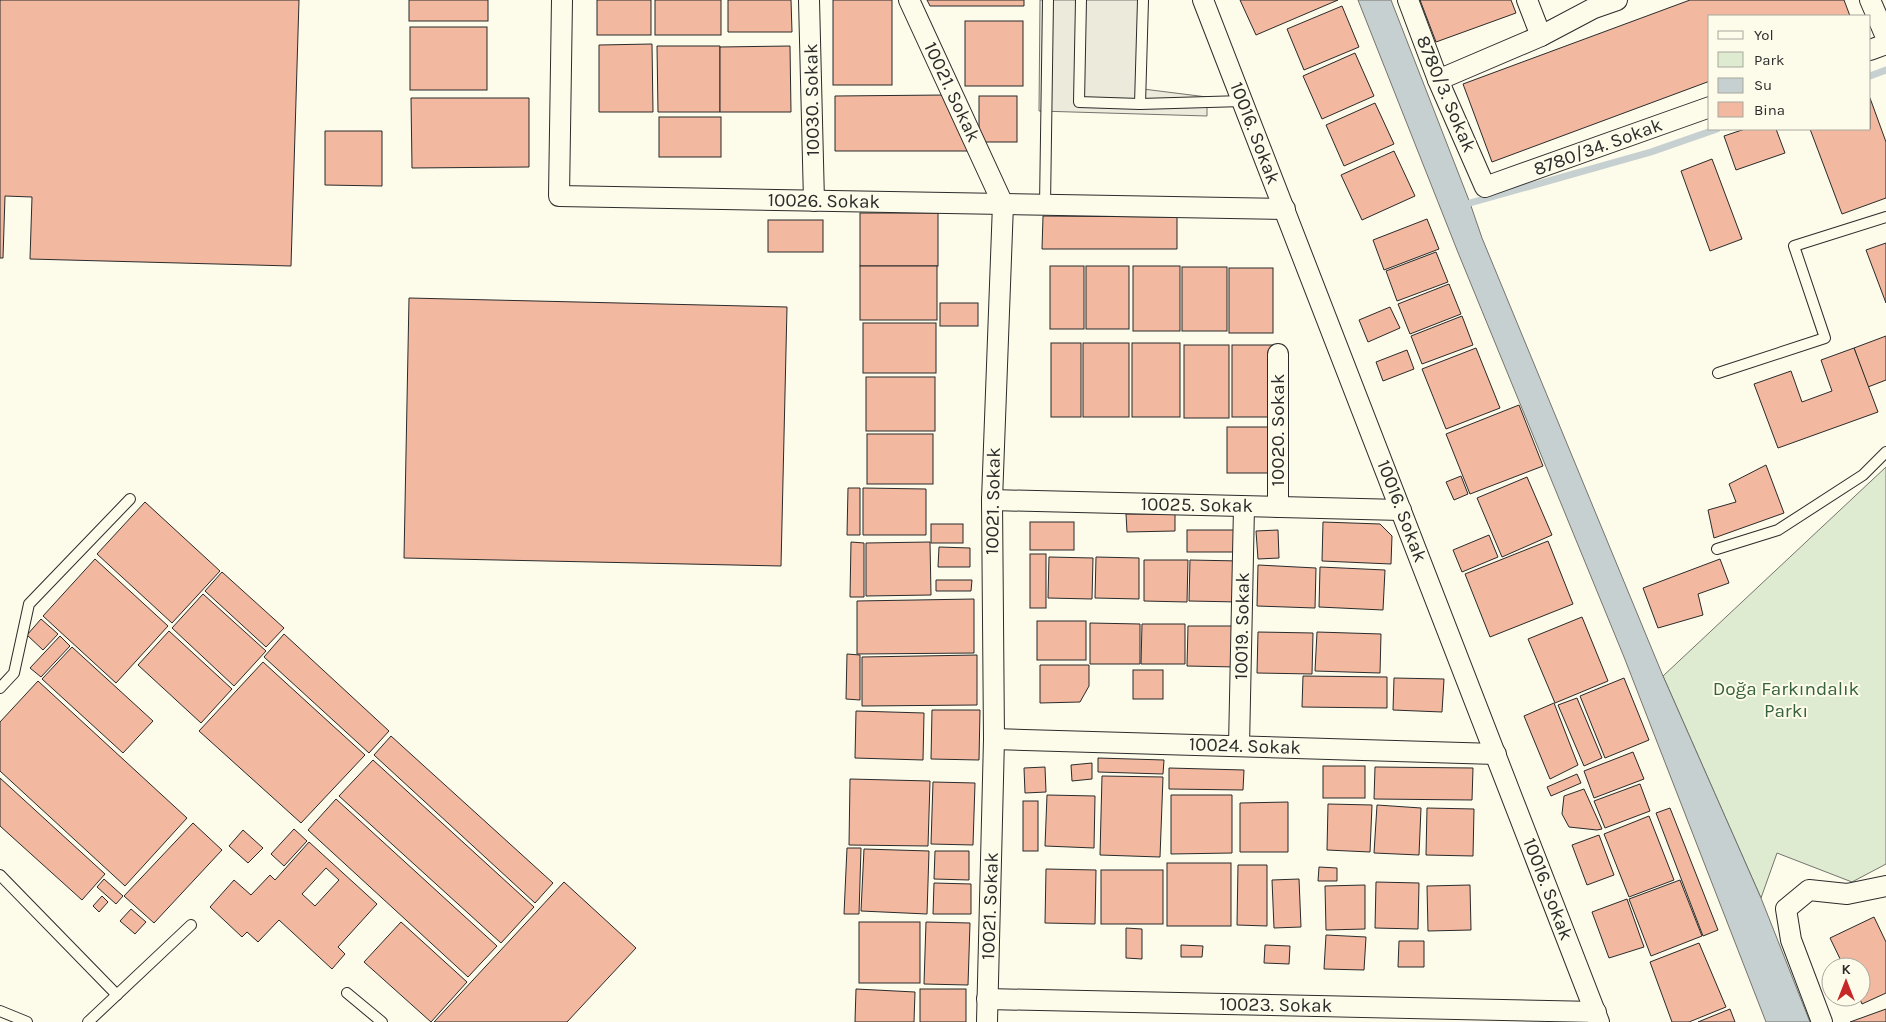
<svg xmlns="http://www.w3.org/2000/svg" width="1886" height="1022" viewBox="0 0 1886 1022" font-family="Karla,sans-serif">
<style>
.green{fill:#deebd1;stroke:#74746e}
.parking{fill:#eceadb;stroke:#74746e}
.water{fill:#c7d0d0;stroke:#74746e}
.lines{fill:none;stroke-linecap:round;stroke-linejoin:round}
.stream{stroke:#c7d0d0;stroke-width:7}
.building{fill:#f2b8a0;stroke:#2b2b2b;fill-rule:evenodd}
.service-casing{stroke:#2b2b2b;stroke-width:12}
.minor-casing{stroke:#2b2b2b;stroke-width:22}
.service{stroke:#fdfbea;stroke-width:10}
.minor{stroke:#fdfbea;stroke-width:20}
.labels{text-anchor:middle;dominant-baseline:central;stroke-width:4;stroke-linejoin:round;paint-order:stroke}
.street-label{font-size:19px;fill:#2b2b2b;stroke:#fdfbea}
.park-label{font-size:19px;fill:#34623c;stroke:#fdfbea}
</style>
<rect width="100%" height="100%" fill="#fdfbea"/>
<polygon class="green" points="1886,467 1886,864 1852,882 1777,853 1761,898 1663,676"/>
<polygon class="parking" points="1040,0 1148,0 1143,89 1207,97 1207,116 1039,111"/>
<polygon class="water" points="1358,0 1391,0 1470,203 1482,238 1663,676 1761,898 1810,1022 1766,1022 1624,657 1457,250"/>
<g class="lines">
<g class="stream">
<polyline points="1870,76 1886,70"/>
<polyline points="1470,203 1651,152 1717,129"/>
</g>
</g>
<g class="building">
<polygon points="0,0 299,0 291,266 30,259 32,197 5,196 3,258 0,258"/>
<rect x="409" y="0" width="79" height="21"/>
<rect x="597" y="0" width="54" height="35"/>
<rect x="655" y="0" width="66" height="35"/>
<polygon points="728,0 791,0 792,32 728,32"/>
<rect x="833" y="0" width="59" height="85"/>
<polygon points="927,0 1024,0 1024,6 930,6"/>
<polygon points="1240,0 1338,0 1256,35"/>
<polygon points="1420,0 1511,0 1516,13 1436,42"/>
<polygon points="1690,0 1844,0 1850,16 1710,16 1710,81 1492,162 1463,84"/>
<polygon points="1342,6 1359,47 1304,70 1287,29"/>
<rect x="965" y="21" width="58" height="65"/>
<rect x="410" y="27" width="77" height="63"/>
<polygon points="652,44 653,112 599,112 599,45"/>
<polygon points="657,46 720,46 720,112 658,112"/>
<polygon points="790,46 791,112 720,112 720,47"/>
<polygon points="1355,53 1374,96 1322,119 1303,76"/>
<polygon points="945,95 969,151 835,151 835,96"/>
<rect x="979" y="96" width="38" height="46"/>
<polygon points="411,98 529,98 529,167 412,168"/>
<polygon points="1870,98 1886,142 1886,198 1842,214 1810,129 1870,129"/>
<polygon points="1375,103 1394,144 1344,166 1326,125"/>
<rect x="659" y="117" width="62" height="40"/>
<polygon points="1745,129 1776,129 1785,153 1736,170 1724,136"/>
<polygon points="325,131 382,131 382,186 325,185"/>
<polygon points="1394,151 1415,196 1362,220 1341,175"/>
<polygon points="1712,159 1742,239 1710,251 1681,171"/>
<rect x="860" y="213" width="78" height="53"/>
<polygon points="1043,216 1177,217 1177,249 1042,249"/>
<polygon points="1427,219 1439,249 1384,270 1373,240"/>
<rect x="768" y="220" width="55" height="32"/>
<polygon points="1886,243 1886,303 1866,250"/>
<polygon points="1436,252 1448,282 1397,301 1386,271"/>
<rect x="860" y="266" width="77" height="54"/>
<rect x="1050" y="266" width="34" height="63"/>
<rect x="1086" y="266" width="43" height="63"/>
<rect x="1133" y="266" width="47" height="65"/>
<rect x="1182" y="267" width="45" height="64"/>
<rect x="1229" y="268" width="44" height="65"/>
<polygon points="1449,284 1461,314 1410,334 1398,304"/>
<polygon points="409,298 787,307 781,566 404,558"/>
<rect x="940" y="303" width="38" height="23"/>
<polygon points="1390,307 1400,328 1368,342 1359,320"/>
<polygon points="1462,316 1473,345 1422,364 1411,336"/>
<rect x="863" y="323" width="73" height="50"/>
<polygon points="1886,336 1886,380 1868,387 1854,348"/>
<rect x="1051" y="343" width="30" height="74"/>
<rect x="1083" y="343" width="46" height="74"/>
<rect x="1132" y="343" width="48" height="74"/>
<rect x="1184" y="345" width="45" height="73"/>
<rect x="1232" y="345" width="42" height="72"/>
<polygon points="1476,348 1500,408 1446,429 1422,369"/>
<polygon points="1854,348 1878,412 1778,448 1754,384 1791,371 1802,402 1832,391 1821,360"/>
<polygon points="1407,350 1414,369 1383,381 1376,362"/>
<rect x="866" y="377" width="69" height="54"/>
<polygon points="1519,405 1543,466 1470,494 1446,434"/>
<rect x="1227" y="427" width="43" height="46"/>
<rect x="867" y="434" width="66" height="50"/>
<polygon points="1766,465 1784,513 1714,538 1708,510 1736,502 1729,484"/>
<polygon points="1461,476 1468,494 1454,500 1446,482"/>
<polygon points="1527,477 1552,535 1502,557 1477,498"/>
<polygon points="848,488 860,488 860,535 847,535"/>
<polygon points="863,488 926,489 926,535 863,535"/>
<polygon points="145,502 220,571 172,623 97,554"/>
<polygon points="1126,514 1175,514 1175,531 1127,532"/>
<rect x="1030" y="522" width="44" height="28"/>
<polygon points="1323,522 1380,524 1392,536 1391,564 1322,561"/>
<rect x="931" y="524" width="32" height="19"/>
<rect x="1187" y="530" width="47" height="22"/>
<polygon points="1278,530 1279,558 1258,559 1256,531"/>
<polygon points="1489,535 1498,557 1462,572 1453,550"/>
<polygon points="1548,541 1573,604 1490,637 1465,574"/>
<polygon points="851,542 864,543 864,597 850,597"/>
<polygon points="930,542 931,595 866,596 866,543"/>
<polygon points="939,547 970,548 970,567 938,567"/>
<rect x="1030" y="554" width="16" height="54"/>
<polygon points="1049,557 1093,558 1092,599 1048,598"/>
<polygon points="1096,557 1139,558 1139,599 1095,598"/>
<polygon points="95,559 168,626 116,683 43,616"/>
<polygon points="1720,559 1729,583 1698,594 1703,615 1658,628 1643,588"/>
<polygon points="1144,560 1188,560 1187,602 1144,601"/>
<polygon points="1190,560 1240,561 1239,602 1189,601"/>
<polygon points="1258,565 1316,568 1315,608 1257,606"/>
<polygon points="1320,567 1385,570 1383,610 1319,607"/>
<polygon points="222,572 284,628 266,647 205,591"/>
<polygon points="936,580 972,580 971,591 936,591"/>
<polygon points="203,594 266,651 234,686 172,628"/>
<polygon points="974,599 974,653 857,654 857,601"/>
<polygon points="1582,617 1608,681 1555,703 1528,639"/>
<polygon points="41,619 58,634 43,650 27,635"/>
<rect x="1037" y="621" width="49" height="39"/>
<polygon points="1090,623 1140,624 1140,664 1090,664"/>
<polygon points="1142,624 1185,624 1185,664 1141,664"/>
<polygon points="1188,626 1238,626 1237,667 1187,666"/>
<polygon points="169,631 232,689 201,723 138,665"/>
<polygon points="1258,632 1313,633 1312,674 1257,673"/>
<polygon points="1317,632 1381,634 1380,673 1315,671"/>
<polygon points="284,634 389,731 369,753 264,657"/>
<polygon points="60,636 70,646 41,677 30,668"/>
<polygon points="72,647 153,721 123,753 42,679"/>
<polygon points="847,654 860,655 860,700 846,699"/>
<polygon points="977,655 977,705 862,706 862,657"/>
<polygon points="263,662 365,755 301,823 199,731"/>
<polygon points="1040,665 1089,665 1089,686 1080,702 1040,703"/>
<rect x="1133" y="670" width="30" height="29"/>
<polygon points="1303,676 1387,677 1387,708 1302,707"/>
<polygon points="1394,678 1444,679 1442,712 1393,710"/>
<polygon points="1624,678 1649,740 1605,758 1580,696"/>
<polygon points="38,681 187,818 125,886 0,771 0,722"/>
<polygon points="1577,698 1602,758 1584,766 1558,705"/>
<polygon points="1554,703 1578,765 1550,779 1524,716"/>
<polygon points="932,710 980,710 979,760 931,759"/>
<polygon points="856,711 924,713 923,760 855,758"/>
<polygon points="391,736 553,883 535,903 374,755"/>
<polygon points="1633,752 1644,779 1594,798 1584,771"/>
<polygon points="1098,758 1164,760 1163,774 1098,772"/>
<polygon points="373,760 534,907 501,943 339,796"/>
<polygon points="1092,763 1092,779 1072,781 1071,765"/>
<rect x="1323" y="766" width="42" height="32"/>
<polygon points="1045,767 1046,792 1025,793 1024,768"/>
<polygon points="1375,767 1473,768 1472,800 1374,799"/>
<polygon points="1169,768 1244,770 1243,790 1169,789"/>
<polygon points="1577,774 1581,783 1551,796 1547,787"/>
<polygon points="1102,776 1163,777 1160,857 1100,855"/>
<polygon points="0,778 105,874 82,900 0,826"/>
<polygon points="850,779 930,781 928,846 849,845"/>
<polygon points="933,782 975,783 973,845 931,844"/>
<polygon points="1640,784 1650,811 1605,828 1594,801"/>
<polygon points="1584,789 1602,829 1597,830 1569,827 1562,814 1564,796"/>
<polygon points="1047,795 1095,796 1094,848 1045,846"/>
<polygon points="1171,795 1232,795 1232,853 1171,854"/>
<polygon points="336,799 497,946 468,977 308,830"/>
<rect x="1023" y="801" width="15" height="50"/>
<polygon points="1288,802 1288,852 1240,852 1240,803"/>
<polygon points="1328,804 1372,805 1370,852 1327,850"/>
<polygon points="1377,805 1421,808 1419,855 1374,853"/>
<polygon points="1427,808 1474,809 1473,856 1426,855"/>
<polygon points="1670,808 1718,930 1703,936 1656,813"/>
<polygon points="1649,816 1674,880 1629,897 1604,834"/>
<polygon points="193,823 222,850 154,923 124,896"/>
<polygon points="294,829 307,841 284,866 271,854"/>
<polygon points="243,830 263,848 248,863 229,846"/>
<polygon points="1599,835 1614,875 1587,885 1572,845"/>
<path d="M309 842 377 904 338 947 345 954 332 969 279 920 258 942 247 932 242 937 210 907 234 880 251 895 270 875 275 880ZM326 868 339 880 315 906 302 894Z"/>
<polygon points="847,848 861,848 859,914 844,914"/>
<polygon points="864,849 929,851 927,914 861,911"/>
<polygon points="935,851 969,851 969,880 934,879"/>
<rect x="1167" y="863" width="64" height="63"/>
<polygon points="1238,865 1267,865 1267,926 1237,925"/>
<polygon points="1319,867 1337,868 1337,881 1318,881"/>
<polygon points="1046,869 1096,870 1095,924 1045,923"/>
<rect x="1101" y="870" width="62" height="54"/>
<polygon points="104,879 123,896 116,904 97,887"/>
<polygon points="1299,879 1301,927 1274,928 1272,880"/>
<polygon points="1680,880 1702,936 1651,956 1629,899"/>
<polygon points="564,882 636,948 567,1022 434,1022"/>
<polygon points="1376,882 1419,883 1418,929 1375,928"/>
<polygon points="934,883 971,884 971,914 933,914"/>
<polygon points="1365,885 1365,929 1326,930 1325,886"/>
<polygon points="1470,885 1471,930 1428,931 1427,886"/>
<polygon points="102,896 108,902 99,912 93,906"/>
<polygon points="1627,899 1644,947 1609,958 1592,912"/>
<polygon points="131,909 146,922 135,934 120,921"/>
<polygon points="1874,917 1886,942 1886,993 1862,1004 1859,997 1861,997 1861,967 1844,967 1830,938"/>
<polygon points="401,922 467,982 431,1022 364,962"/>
<rect x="859" y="922" width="61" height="61"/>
<polygon points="926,922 970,923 968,985 924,984"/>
<polygon points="1126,928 1142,929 1142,959 1126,958"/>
<polygon points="1326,935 1366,937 1364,970 1324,969"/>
<polygon points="1399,941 1424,941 1424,967 1398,967"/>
<polygon points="1699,943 1726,1007 1689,1022 1672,1022 1650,962"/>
<polygon points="1181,945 1203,946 1202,957 1181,957"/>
<polygon points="1265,945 1290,946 1289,964 1264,963"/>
<polygon points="856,989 915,992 914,1022 855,1022"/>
<rect x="920" y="989" width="46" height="33"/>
<polygon points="1730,1009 1735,1022 1698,1022"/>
<polygon points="1886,1009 1886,1022 1850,1022"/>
</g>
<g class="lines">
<g class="service-casing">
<g id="service">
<polyline points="1081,0 1079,102 1140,104 1243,101"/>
<polyline points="1140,104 1143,0"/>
<polyline points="1045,205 1048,0"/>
<polyline points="1718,373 1825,338 1794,246 1886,217"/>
<polyline points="1717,549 1778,530 1863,475 1886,452"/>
<polyline points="0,688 14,673 29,604 130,499"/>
<polyline points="0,875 117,995"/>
<polyline points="347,993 382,1022"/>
<polyline points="0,1011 27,1022"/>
<polyline points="88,1022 191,925"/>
</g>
</g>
<g class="minor-casing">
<g id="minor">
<polyline points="562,0 559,196 1285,209"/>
<polyline points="809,0 814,201"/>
<polyline points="909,0 1003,204 992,500 994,739 987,1022"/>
<polyline points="1203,0 1599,1022"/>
<polyline points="1408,0 1438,80 1485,187 1710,107"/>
<polyline points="1527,0 1541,36"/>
<polyline points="1870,0 1886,37"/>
<polyline points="1870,50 1886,44"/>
<polyline points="1438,80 1541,36 1594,8 1617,0"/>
<polyline points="1278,354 1278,507"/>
<polyline points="992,500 1401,510"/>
<polyline points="994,739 1496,754"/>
<polyline points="1239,746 1244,507"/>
<polyline points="987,999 1596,1012"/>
<polyline points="1822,1022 1791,940 1786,909 1809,890 1847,894 1886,886"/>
</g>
</g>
<use href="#service" class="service"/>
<use href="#minor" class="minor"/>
</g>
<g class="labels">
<g class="street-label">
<text transform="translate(952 92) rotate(65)">10021. Sokak</text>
<text transform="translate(1446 94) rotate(67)">8780/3. Sokak</text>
<text transform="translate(812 100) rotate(-91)">10030. Sokak</text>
<text transform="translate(1255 133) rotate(69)">10016. Sokak</text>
<text transform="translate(1598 147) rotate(-20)">8780/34. Sokak</text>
<text transform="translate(824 201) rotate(1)">10026. Sokak</text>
<text transform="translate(1278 430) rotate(-90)">10020. Sokak</text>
<text transform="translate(993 501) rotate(-89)">10021. Sokak</text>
<text transform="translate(1197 505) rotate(1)">10025. Sokak</text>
<text transform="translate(1402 511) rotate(69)">10016. Sokak</text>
<text transform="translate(1242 626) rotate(-89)">10019. Sokak</text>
<text transform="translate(1245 746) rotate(2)">10024. Sokak</text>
<text transform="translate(1548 889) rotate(69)">10016. Sokak</text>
<text transform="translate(990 906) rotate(-88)">10021. Sokak</text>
<text transform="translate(1276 1005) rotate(1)">10023. Sokak</text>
</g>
<g class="park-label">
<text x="1786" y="689">Doğa Farkındalık<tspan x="1786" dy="22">Parkı</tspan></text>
</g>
</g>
<rect x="1708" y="15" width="162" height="115" fill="#fdfbea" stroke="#a9a89e"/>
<rect x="1718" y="31" width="25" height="8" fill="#fdfbea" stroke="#a9a89e"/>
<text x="1754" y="40" font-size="15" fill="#2b2b2b">Yol</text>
<rect x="1718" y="52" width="25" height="15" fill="#deebd1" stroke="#a9a89e"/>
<text x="1754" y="65" font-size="15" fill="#2b2b2b">Park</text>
<rect x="1718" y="78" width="25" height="15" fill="#c7d0d0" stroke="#a9a89e"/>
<text x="1754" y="90" font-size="15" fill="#2b2b2b">Su</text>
<rect x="1718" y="102" width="25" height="15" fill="#f2b8a0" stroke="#a9a89e"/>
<text x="1754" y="115" font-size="15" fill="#2b2b2b">Bina</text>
<g transform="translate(1846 982)"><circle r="24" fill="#fdfbea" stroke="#a9a89e"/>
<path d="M0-4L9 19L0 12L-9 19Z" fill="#c62828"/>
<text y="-8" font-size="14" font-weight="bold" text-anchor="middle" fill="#2b2b2b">K</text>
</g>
</svg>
